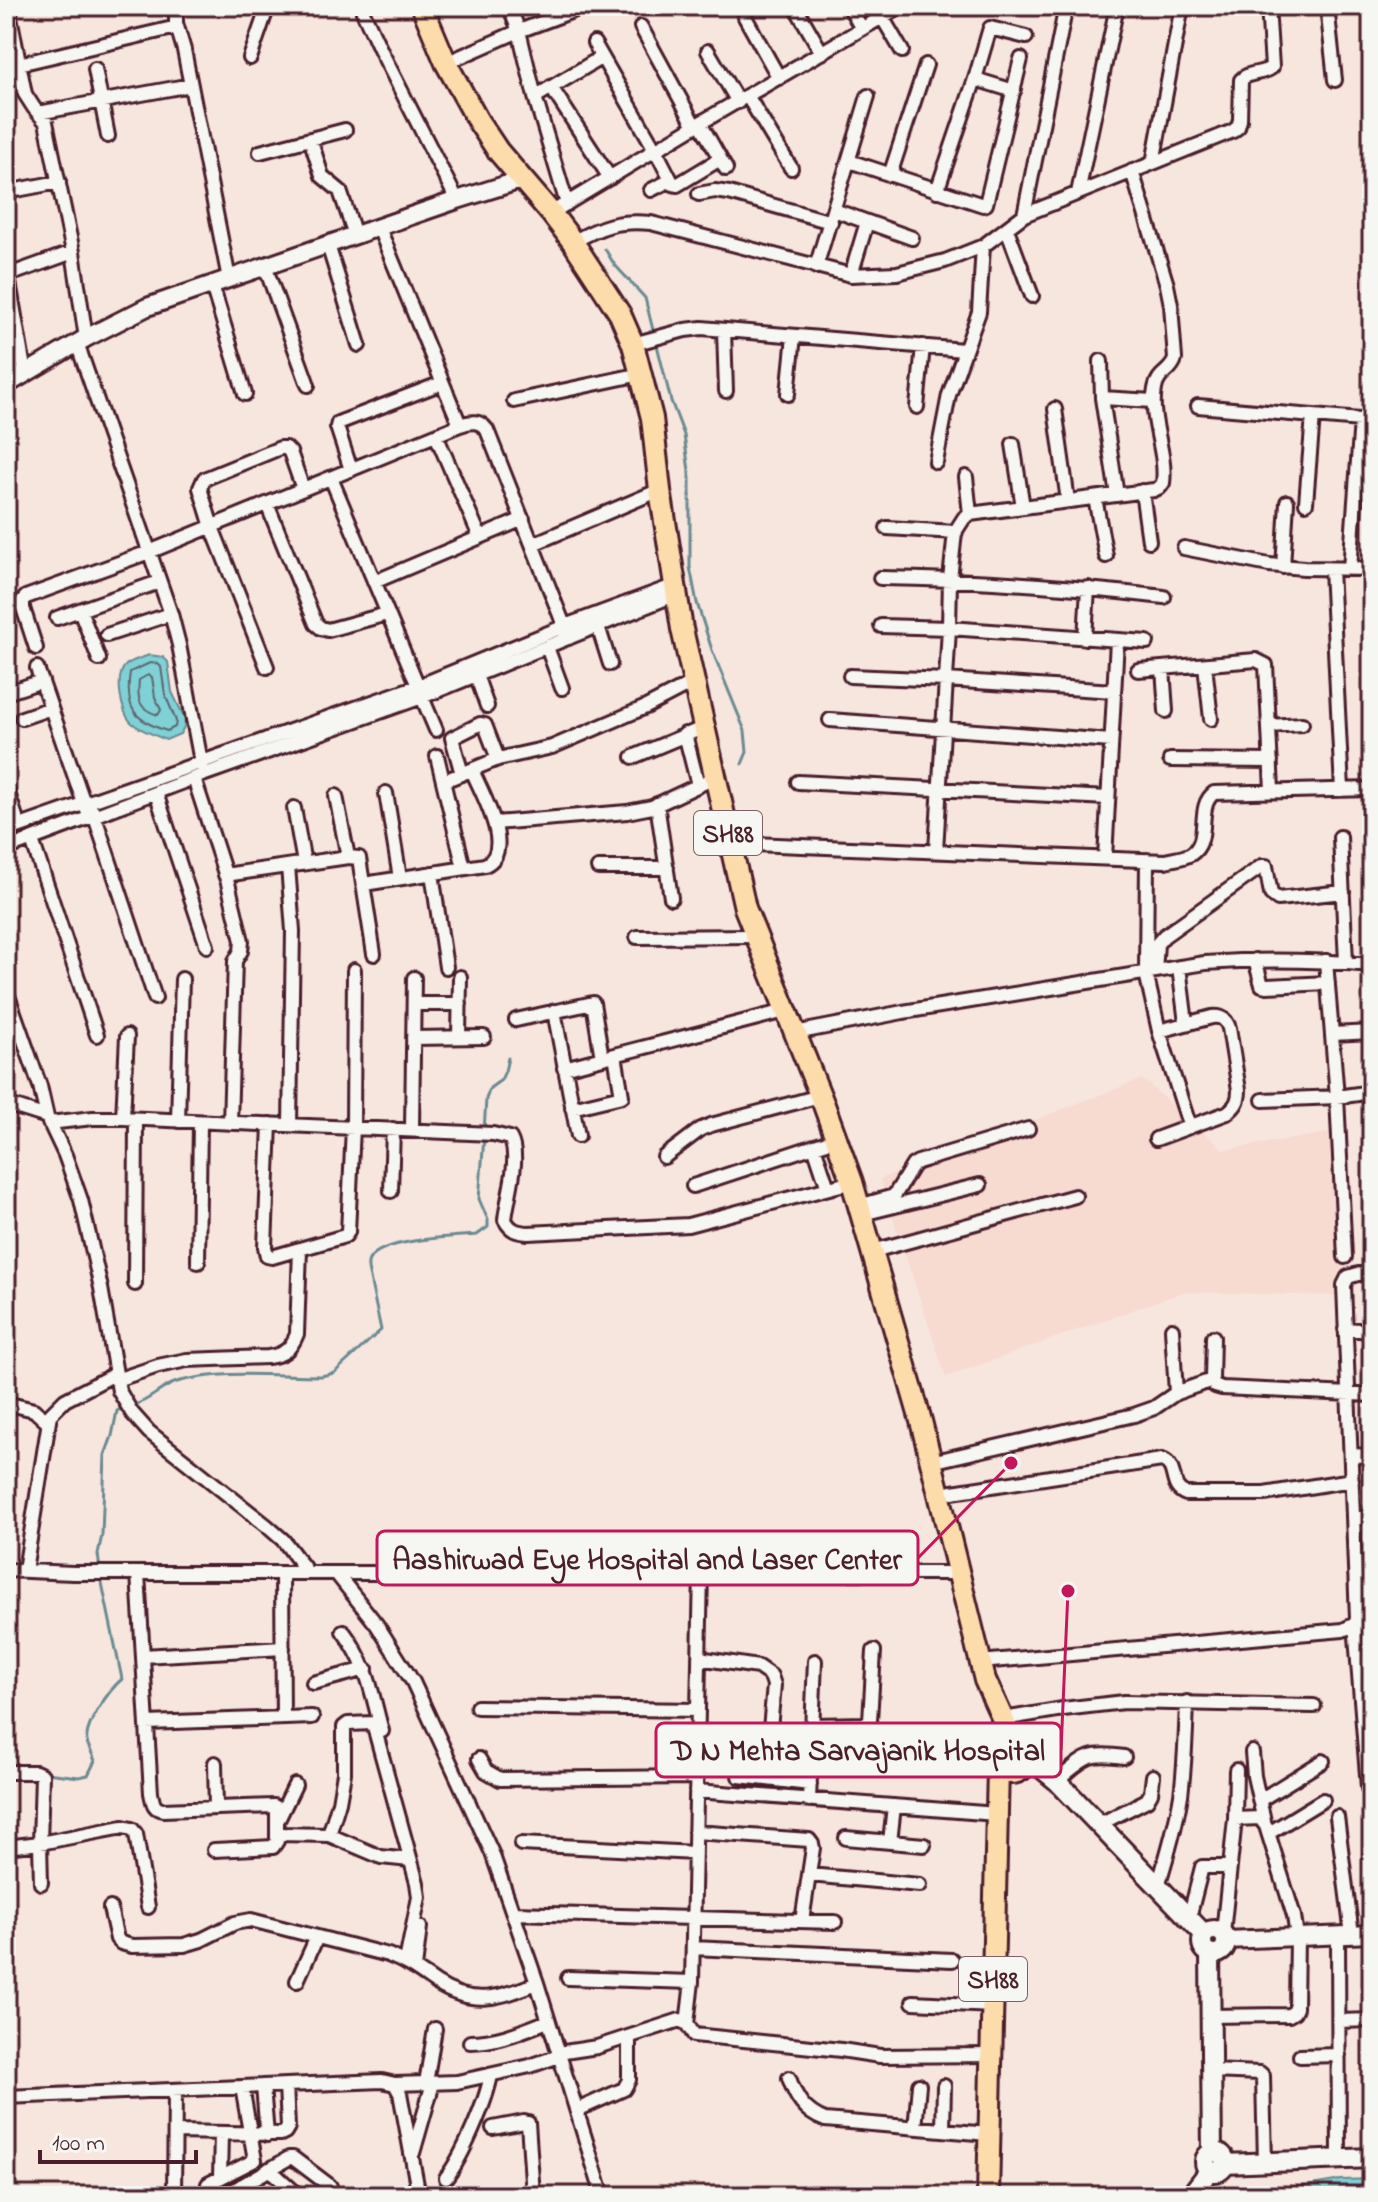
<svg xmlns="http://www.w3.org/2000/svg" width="1378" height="2202" viewBox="0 0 1378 2202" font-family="'Indie Flower',sans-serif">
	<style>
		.built { fill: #f7dad0 }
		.water { fill: #7fd1d5; stroke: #6a8a91; stroke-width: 2 }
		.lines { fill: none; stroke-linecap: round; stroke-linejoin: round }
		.shore { stroke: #5f666f; stroke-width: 2 }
		.stream { stroke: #6a8a91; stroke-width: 3 }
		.minor-casing { stroke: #4a1f2b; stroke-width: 18 }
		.tertiary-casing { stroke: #4a1f2b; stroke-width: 22 }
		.secondary-casing { stroke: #4a1f2b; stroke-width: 24 }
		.primary-casing { stroke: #4a1f2b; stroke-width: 26 }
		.minor { stroke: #f6f6f2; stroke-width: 12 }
		.tertiary { stroke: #f6f6f2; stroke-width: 16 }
		.secondary { stroke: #f6f6f2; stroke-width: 18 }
		.primary { stroke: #fddcac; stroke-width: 20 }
		.labels { text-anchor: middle; stroke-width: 6; stroke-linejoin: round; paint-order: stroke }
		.shield { fill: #f6f6f2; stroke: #7e6067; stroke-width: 2 }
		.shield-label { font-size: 26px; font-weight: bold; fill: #4a1f2b }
		.leader { fill: none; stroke: #c2185b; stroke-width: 3 }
		.callout-dot { fill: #c2185b; stroke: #f6f6f2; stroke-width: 3 }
		.callout { fill: #f6f6f2; stroke: #c2185b; stroke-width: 3 }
		.callout-label { font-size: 30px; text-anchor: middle; font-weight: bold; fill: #4a1f2b }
	</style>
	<rect width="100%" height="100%" fill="#f7e6de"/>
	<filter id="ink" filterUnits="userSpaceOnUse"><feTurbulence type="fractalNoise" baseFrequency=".0125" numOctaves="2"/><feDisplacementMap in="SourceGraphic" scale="16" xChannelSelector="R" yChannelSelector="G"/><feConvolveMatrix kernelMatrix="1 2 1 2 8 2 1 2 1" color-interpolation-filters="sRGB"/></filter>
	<g filter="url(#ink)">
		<path class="built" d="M 1142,1079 L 1224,1150 L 1341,1131 L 1347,1296 L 1183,1292 L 946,1377 L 880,1179 Z"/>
		<path class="water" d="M 149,655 L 163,657 L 168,662 L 172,692 L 185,719 L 184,727 L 180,734 L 166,740 C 156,735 141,731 132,723 C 121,714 114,676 126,665 C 131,660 142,658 149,655 Z
			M 1372,2179 L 1372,2196 L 1247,2196 L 1341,2180 Z"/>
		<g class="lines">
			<path class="shore" d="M 150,663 L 158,664 L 161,667 L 165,694 L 176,721 L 175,727 L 167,731 C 133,720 125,708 130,672 Z
				M 148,675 L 152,677 L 155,697 L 161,710 L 158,715 C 138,709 137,699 139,680 Z"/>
			<path class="stream" d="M 605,249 L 614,264 L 645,298 L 654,334
				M 656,341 L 671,401 L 684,435 L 690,478 L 690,567 L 697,603 L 712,650 L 745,731 L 747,752 L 742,764
				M 484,1131 L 486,1099 L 490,1088 L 501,1080 L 505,1071 L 508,1058
				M 134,1405 C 150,1401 162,1386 177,1382 C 223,1369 274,1376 321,1376 L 334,1373 L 381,1330 L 368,1269 C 368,1264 367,1262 371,1257 C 386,1239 452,1237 477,1235 L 488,1227 L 488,1220 L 479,1199 L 484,1138
				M 100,1570 L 98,1554 L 102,1535 L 105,1455 L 112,1436 L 117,1411 L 122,1408
				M 46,1773 L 79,1777 L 88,1775 L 95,1761 C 93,1754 89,1749 87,1742 C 84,1725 110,1689 122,1679 L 101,1578"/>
			<g class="minor-casing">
				<path id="minor" d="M 8,6 L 25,94 L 34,108 L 46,122 L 73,252 L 86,338
					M 176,6 L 176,23 L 184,50 L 229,279
					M 509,6 L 519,31 L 535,97 L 567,204
					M 795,6 L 822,53
					M 849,6 L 862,29
					M 1327,6 L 1335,80
					M 363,12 L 382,53 L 457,200
					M 745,17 L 779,78
					M 882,17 L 902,51
					M 641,27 L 695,126
					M 594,43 L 656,151 L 673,184 L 677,185 L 720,159
					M 708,51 L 738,102
					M 250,58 L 268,6
					M 446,63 L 519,31 L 586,6
					M 19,64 L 177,27
					M 95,69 L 108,136
					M 975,79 L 990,28 L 1026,37
					M 551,87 L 610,178
					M 535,97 L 602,57
					M 748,97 L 791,168
					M 38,113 L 191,85
					M 700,123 L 726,169
					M 311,141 L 322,176 L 340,191 L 355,235
					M 260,152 L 345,130
					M 849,161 L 983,205 L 986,204 L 1021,59
					M 1153,163 L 1182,6
					M 890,175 L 926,65
					M 651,190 L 671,180
					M 937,191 L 975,79 L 1014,91
					M 6,192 L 59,182
					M 1078,193 L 1117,6
					M 699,194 L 715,191 L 729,193 L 831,222
					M 834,210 L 912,238
					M 551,213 L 695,126 L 901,6
					M 1024,215 L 1066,6
					M 379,228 L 460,425
					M 1007,229 L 1032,296
					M 573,242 C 601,226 618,220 651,223 L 851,275 L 897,273 L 945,261 L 983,246 L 1024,215 L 1233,131 L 1238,127 L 1240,120 L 1241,80 C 1249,71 1263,75 1272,67 L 1268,6
					M 328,245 L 359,345
					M 265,266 L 308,385
					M 816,267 L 868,96
					M 851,275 L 867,222
					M 6,276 L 73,252
					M 8,276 L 25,374
					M 212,285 L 245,394
					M 724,330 L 726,391
					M 77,343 L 171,614 L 179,645 L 202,767
					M 633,344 L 685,330 L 702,328 L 964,350
					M 1101,361 L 1102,398 L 1117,495
					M 788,394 L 794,336
					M 1102,398 L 1153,401
					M 514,401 L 641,374
					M 1198,406 L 1372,421
					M 917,407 L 923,346
					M 1055,409 L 1068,501
					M 436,435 L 480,537
					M 1013,444 L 1023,507
					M 936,462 L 949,395 L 979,312 L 983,246
					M 351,470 L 337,427 L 338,423 L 442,383
					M 966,477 L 970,514
					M 331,478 L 418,686
					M 1142,491 L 1149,541
					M 1095,498 L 1106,556
					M 1306,503 L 1313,416
					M 267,504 L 316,624 L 321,628 L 328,630 L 387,614
					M 887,528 L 956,532
					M 533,544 L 660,490
					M 1184,548 L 1269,565 L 1304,568 L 1372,569
					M 1283,567 L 1287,502
					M 1331,569 L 1342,790
					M 1350,569 L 1361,420
					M 880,578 C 975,579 1069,586 1164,597
					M 374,582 L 523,519
					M 80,610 L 99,659
					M 57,618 L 159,582
					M 598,626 L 610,664
					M 881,626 L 949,628 L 1147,642
					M 107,635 L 171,614
					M 1085,638 L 1088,588
					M 547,647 L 562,688
					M 36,648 L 23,608 L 23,600 L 26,597 L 149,552 L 460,425 C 471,421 480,420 487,430 L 569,638
					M 1205,665 L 1211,719
					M 267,667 L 212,527 L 200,488 L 204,479 L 280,448 L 286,448 L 290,452 L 303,489
					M 37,668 L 86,809
					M 1163,668 L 1166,711
					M 1138,670 L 1256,660 L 1266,665 L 1272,791
					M 476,675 L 487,706
					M 850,676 L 946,680 L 1114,691
					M 6,693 L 42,681
					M 422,697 L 436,730
					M 22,718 L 51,708
					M 830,720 L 1111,741
					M 1269,726 L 1302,724
					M 685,734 L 698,785
					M 437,756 L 464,868
					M 633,757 L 705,727
					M 1170,760 L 1271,761
					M 462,774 L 452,738 L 480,724 L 485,725 L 498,759
					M 194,778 L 228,883 L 242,941 L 241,951 L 235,961 L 230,1123
					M 444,781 L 498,759 L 552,747 L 646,707 L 694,682
					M 798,782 L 1108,798
					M 6,787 L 19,826
					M 156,793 L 207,946
					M 386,793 L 400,878
					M 336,796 L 348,857
					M 657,804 L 671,898
					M 294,808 L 304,863
					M 93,811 L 155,998
					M 495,823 L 627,812 L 652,807 L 716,777
					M 6,831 L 418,686 L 565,626 L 676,585
					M 1340,837 L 1346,962
					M 32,840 L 97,1035
					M 730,843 L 1165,861 C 1173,859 1184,858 1191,854 C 1212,840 1195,807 1214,793 L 1372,789
					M 6,849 L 194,778 L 422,697 L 677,594
					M 936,851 L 949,628 L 950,579 L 955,532 L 964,518 L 970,514 L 1154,490 L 1160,487 L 1163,483 C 1167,452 1149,420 1155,389 C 1158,372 1171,373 1175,359 L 1171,305 L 1167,285 L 1132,171
					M 1105,858 L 1117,640
					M 1147,860 L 1146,973 L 1159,1031 L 1190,1127
					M 288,866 L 293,931 L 290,1125
					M 598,868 L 667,868
					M 432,873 L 446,967
					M 225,875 L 348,857 L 359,858 L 374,954
					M 364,884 L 485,865 C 516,851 481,792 472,770
					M 637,937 L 756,936
					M 1255,960 L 1262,985 L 1267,986 L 1328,983
					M 1326,961 L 1337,1097 L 1345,1257
					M 1179,967 L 1186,1023
					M 1155,971 L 1157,944 L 1164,936 L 1262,866 L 1266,866 L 1271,894 L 1278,899 L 1343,892
					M 6,990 L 40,1086 L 47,1117 L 65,1155 L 81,1200 L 101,1288 L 119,1391 L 132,1413 L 149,1432 L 267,1526 L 283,1540 L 308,1573
					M 414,1004 L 460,1004
					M 554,1011 L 578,1136
					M 516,1020 L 593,1003 L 602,1058
					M 795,1033 L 903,1012 L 1205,963 C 1261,959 1316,960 1372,965
					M 1332,1034 L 1372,1032
					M 459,1037 L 460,977
					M 413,1038 L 484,1037
					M 564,1068 L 785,1011
					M 1263,1100 L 1337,1097 L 1372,1092
					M 6,1104 L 47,1117
					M 572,1108 L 622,1096 L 615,1055
					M 123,1118 L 127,1036
					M 178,1121 L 182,979
					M 49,1123 L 93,1118 L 123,1118 L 493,1134 L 510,1138 C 521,1158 507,1197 505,1220 C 511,1231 517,1232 528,1233 L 688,1225 L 852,1182
					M 270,1124 L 265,1247 L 267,1256 L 272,1257 L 345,1236 L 348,1232 L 353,1127 L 354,970
					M 412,1129 L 414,978
					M 1156,1139 L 1227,1113 C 1236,1106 1239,1101 1239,1090 L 1229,1028 C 1226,1019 1221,1016 1212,1017 L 1159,1031
					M 814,1146 L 828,1188
					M 664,1157 L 701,1129 L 711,1125 L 820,1096
					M 693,1186 L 836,1139
					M 391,1191 L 393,1129
					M 859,1206 L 894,1196 L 913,1165 L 918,1162 L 1028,1129
					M 862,1214 L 980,1185
					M 873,1251 L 1075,1196
					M 198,1262 L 200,1122
					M 135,1284 L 136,1119
					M 1172,1329 L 1176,1393
					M 1345,1329 L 1372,1331
					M 1213,1337 L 1212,1380 L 1215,1386 L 1222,1388 L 1372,1395
					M 116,1380 L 158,1366 L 187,1360 L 268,1357 C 284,1355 291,1349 297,1334 L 300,1249
					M 6,1403 L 34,1410 L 47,1422
					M 1351,1455 L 1372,1456
					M 931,1462 L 1134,1415 L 1154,1408 L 1176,1393 L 1212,1380
					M 939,1494 L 1162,1460 C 1179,1466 1168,1488 1186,1494 L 1264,1494 L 1352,1480
					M 1353,1518 L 1372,1518
					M 6,1570 L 73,1573 L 959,1573
					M 25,1570 L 50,1415 L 65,1400 L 115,1374
					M 138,1573 L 151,1793 C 153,1802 153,1809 163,1810 L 274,1806 L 277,1808 L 277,1841 L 273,1847 L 214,1850
					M 282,1573 L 283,1718
					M 336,1573 L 377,1625 L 413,1682 L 492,1853 L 537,1983 L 603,2196
					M 1356,1580 L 1372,1581
					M 343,1631 C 369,1666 371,1691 382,1731
					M 143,1656 L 283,1648
					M 699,1658 L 758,1667 L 771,1676 L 774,1685 L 769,1740
					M 980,1662 L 1343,1630 L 1355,1624 L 1357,1619 L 1344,1285 L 1348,1277 L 1358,1274 L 1372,1274
					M 313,1683 L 366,1669
					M 477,1707 L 698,1710
					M 1003,1719 L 1063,1709 L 1124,1702 L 1314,1706
					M 147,1723 L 312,1717
					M 813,1725 L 868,1724 L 870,1721 L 874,1651
					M 735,1738 L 812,1744
					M 1252,1752 L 1254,1776 L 1264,1821
					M 479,1759 L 486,1771 L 500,1779 L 697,1777
					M 215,1763 L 216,1808
					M 6,1772 L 36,1772 L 42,1775 L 40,1843 L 41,1883
					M 739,1776 L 810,1784
					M 1057,1781 C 1084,1759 1086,1751 1124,1757
					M 1368,1788 L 1355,1624 L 1372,1626
					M 696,1791 L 997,1814
					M 809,1800 L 815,1661
					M 1260,1800 L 1323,1761
					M 1337,1817 L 1352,1935
					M 279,1818 L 295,1785
					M 1098,1825 L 1147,1800 L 1151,1793 L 1153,1776
					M 695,1832 L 809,1840 L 812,1844 L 813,1848 L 802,1921
					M 1269,1833 L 1323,1800
					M 278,1834 L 329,1835 L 381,1857 L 410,1860
					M 329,1835 L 339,1802 L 344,1773 L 344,1727 L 348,1724 L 373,1723 L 417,1883 L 419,1897 L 406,1961
					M 846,1838 L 924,1845
					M 890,1842 L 894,1806
					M 521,1844 L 695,1853
					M 6,1847 L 40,1843 L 123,1827 L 132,1829 L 136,1834 L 148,1907
					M 809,1875 L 920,1885
					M 1158,1886 C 1167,1856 1176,1826 1181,1795 C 1185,1764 1186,1733 1187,1702
					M 110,1908 L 117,1939 L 121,1943 L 132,1946 L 184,1945 L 201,1940 L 235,1923 L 251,1920 L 388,1955 C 407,1962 420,1972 436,1983 C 473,2007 499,1998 537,1983
					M 513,1913 L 835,1922
					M 1189,1918 L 1202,1867 L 1230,1867
					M 1223,1933 L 1235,1819 L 1236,1770
					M 1338,1936 L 1339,2159
					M 693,1948 L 952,1960
					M 415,1968 L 420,1927
					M 568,1978 L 692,1982
					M 297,1981 L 317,1937
					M 913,2002 L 993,2006
					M 1210,2016 L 1289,2015 L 1294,2012 L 1296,2008 L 1297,1937 L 1294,1916 L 1266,1826 L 1260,1818 L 1235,1819
					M 1339,2021 L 1372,2020
					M 687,2024 L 692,1982 L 701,1573
					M 470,2042 C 498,2042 522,2031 548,2021
					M 558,2053 L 597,2047 L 680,2020 L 687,2024 L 694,2035 L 841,2050 L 880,2056 L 991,2055
					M 1300,2056 L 1339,2055
					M 1211,2071 L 1260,2073 L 1263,2076 L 1265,2163
					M 789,2078 C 796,2098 804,2112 825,2120 L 989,2134
					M 426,2083 L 435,2029
					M 395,2084 L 457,2082 L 530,2066 L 559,2056
					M 263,2086 L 267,2135
					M 6,2097 L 382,2081 L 395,2084 L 400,2093 L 419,2196
					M 577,2110 L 624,2089 L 629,2080 L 629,2037
					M 493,2128 L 524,2122 L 528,2123 L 533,2195
					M 915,2128 L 919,2085
					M 943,2130 L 944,2086
					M 175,2132 L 281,2134 L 285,2132 L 288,2127 L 286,2085
					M 413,2153 L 433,2083
					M 269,2169 L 299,2196
					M 220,2178 L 221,2134
					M 446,2178 C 463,2156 486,2102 491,2075
					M 208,2184 L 255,2160 L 242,2087
					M 242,2185 L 255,2196
					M 174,2196 L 175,2090
					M 224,2196 L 289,2158 L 293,2158 L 330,2186"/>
			</g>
			<g class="tertiary-casing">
				<path id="tertiary" d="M 6,385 L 86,338 L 147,307 L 457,200 L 521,180
					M 1226,1940 L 1372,1934"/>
			</g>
			<g class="secondary-casing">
				<path id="secondary" d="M 1029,1758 L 1057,1781 L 1204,1934
					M1202 1942a12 12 0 1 1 24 0a12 12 0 1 1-24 0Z
					M 1210,1953 L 1212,2153
					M1205 2162a10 10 0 1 1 20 0a10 10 0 1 1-20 0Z
					M 1224,2164 L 1372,2158
					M 1190,2196 L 1210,2170"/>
			</g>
			<g class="primary-casing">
				<path id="primary" d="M 422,6 L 446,63 L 478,121 L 498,151 L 551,213 L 573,242 L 620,314 L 633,344 L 652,418 L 660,490 L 682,629 L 745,908 L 824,1105 L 852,1182 L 921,1421 L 985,1680 L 1011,1737
					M993 1755a18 18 0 1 1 36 0a18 18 0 1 1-36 0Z
					M 988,2196 L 998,1768"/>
			</g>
			<use href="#minor" class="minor"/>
			<use href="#tertiary" class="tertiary"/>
			<use href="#secondary" class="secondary"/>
			<use href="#primary" class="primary"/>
		</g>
	</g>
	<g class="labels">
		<g class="shield">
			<rect x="694" y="811" width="68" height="44" rx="6"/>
			<rect x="959" y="1957" width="68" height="44" rx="6"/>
		</g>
		<g class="shield-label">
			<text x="728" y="842">SH88</text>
			<text x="993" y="1988">SH88</text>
		</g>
	</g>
	<path class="leader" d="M1011 1463L918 1558M1068 1591L1061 1750"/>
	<g class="callout-dot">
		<circle cx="1011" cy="1463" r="8"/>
		<circle cx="1068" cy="1591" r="8"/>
	</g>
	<g class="callout">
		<rect x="377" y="1531" width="541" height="54" rx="8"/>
		<rect x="656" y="1723" width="405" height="54" rx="8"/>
	</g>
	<g class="callout-label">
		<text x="647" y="1569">Aashirwad Eye Hospital and Laser Center</text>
		<text x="858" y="1760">D N Mehta Sarvajanik Hospital</text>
	</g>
	<rect width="1378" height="2202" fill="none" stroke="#f6f6f2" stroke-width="32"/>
	<rect x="16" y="16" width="1346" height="2170" fill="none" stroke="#4a1f2b" stroke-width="3" filter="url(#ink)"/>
	<path d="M40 2150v12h156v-12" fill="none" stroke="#4a1f2b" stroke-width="4"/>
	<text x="52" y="2150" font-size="24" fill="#4a1f2b" stroke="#f6f6f2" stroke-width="6" paint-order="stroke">100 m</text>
</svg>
